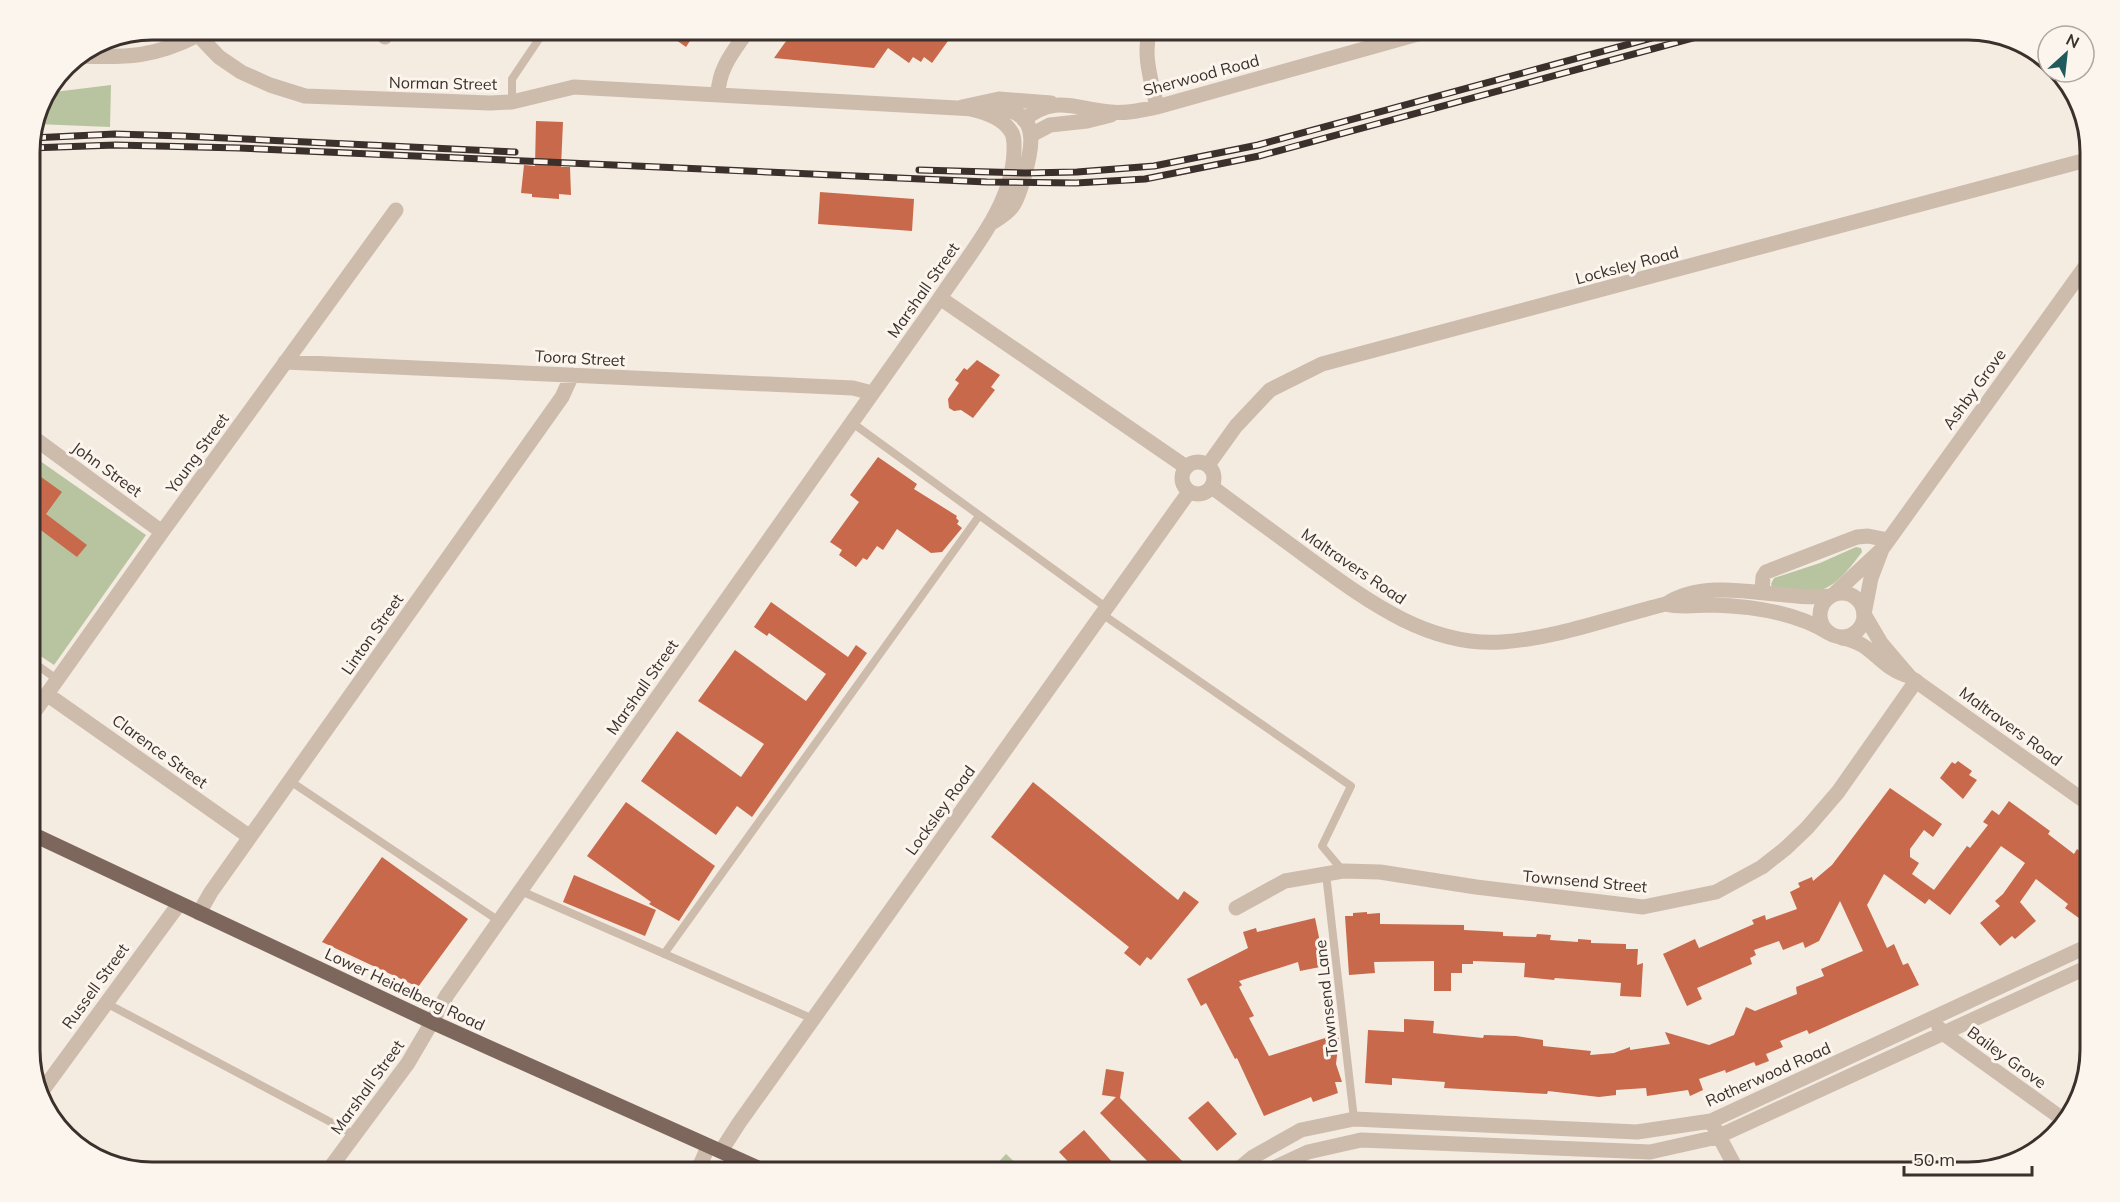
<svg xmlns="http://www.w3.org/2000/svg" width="2120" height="1202" viewBox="0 0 2120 1202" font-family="Mulish,sans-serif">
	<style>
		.green { fill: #b8c4a0 }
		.building { fill: #c8694b }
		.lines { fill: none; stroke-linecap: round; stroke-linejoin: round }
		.service { stroke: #cdbbac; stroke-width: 8 }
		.minor { stroke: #cdbbac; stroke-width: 15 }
		.tertiary { stroke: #cdbbac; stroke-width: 15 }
		.primary { stroke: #7d675c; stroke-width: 15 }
		.rail-casing { stroke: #3b302b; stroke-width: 7 }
		.rail { stroke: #fbf5ee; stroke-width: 4.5; stroke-dasharray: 14; stroke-linecap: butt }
		.labels { text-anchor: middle; stroke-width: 6; stroke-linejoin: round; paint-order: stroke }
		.street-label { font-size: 16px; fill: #3b302b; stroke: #fbf5ee }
		.rim { fill: none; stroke: #3b302b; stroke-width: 3 }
	</style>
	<rect width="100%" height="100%" fill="#f4ebe1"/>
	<path class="green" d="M 111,85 L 110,127 L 36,124 L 42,99 L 46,93 Z
		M 30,454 L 146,535 L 54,665 L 30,649 Z
		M 1856,547 L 1861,548 L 1862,552 C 1849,569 1834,591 1810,592 C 1798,592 1784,589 1772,587 L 1771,584 L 1774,578 L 1820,563 Z
		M 1006,1154 L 1025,1172 L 989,1172 Z"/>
	<path class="building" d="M 662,30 L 697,30 L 686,47 Z
		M 794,30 L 956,30 L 932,63 L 924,57 L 921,62 L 913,57 L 909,63 L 888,48 L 874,68 L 774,58 Z
		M 536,121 L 563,122 L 561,167 L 570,167 L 571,195 L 559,194 L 559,199 L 532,197 L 532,194 L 521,193 L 524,165 L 535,166 Z
		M 820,192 L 914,199 L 912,231 L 818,224 Z
		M 977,360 L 1000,375 L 991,387 L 995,390 L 973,418 L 961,410 L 954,411 L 949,408 L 948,399 L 959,383 L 955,380 L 964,368 L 967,370 Z
		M 878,457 L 917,484 L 914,489 L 957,516 L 956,518 L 959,521 L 957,524 L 962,528 L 942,552 L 931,553 L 897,529 L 883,550 L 877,546 L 867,560 L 863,558 L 856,567 L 839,555 L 842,550 L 830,542 L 859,502 L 850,495 Z
		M 30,469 L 62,492 L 46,514 L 87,545 L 77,557 L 30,522 Z
		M 771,602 L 848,657 L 856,645 L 867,653 L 752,817 L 737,806 L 716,835 L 641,781 L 677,731 L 741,777 L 764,744 L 698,701 L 735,650 L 806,701 L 826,674 L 769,633 L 767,636 L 754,627 Z
		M 1958,761 L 1972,771 L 1969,775 L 1977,780 L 1963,799 L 1940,778 L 1952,762 L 1955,764 Z
		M 1033,782 L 1178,900 L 1184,891 L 1199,902 L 1151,960 L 1147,957 L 1140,966 L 1124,953 L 1129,947 L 991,837 Z
		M 1890,788 L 1942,824 L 1933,837 L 1924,830 L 1910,849 L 1910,857 L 1919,863 L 1912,874 L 1934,890 L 1967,846 L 1970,848 L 1988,825 L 1983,822 L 1992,810 L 1999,815 L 2009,801 L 2050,831 L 2048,834 L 2074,854 L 2077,849 L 2090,859 L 2090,926 L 2065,908 L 2068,904 L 2036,879 L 2020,902 L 2036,921 L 2015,939 L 2012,936 L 2000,946 L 1980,923 L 2000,906 L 1995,901 L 2003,894 L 2025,863 L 2001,846 L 1950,915 L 1929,899 L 1925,904 L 1884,874 L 1867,905 L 1887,948 L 1894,944 L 1903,965 L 1908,963 L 1919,985 L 1809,1034 L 1807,1030 L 1780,1041 L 1783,1047 L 1766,1054 L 1769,1061 L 1756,1066 L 1754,1062 L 1726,1073 L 1725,1070 L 1699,1079 L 1703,1090 L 1690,1096 L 1688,1090 L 1647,1096 L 1646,1088 L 1616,1090 L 1616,1095 L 1599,1097 L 1548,1091 L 1547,1094 L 1444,1088 L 1445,1082 L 1392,1078 L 1392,1085 L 1365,1083 L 1368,1030 L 1404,1032 L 1404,1019 L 1434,1021 L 1433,1033 L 1483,1038 L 1484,1035 L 1516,1036 L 1543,1040 L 1543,1046 L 1591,1051 L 1590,1055 L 1614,1053 L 1630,1047 L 1630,1050 L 1670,1044 L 1665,1032 L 1709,1045 L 1734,1035 L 1746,1007 L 1755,1011 L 1797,994 L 1796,987 L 1824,976 L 1821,969 L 1863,951 L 1840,901 L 1819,941 L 1805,948 L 1803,942 L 1783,950 L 1779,941 L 1754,950 L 1756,955 L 1750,958 L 1752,964 L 1697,988 L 1702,999 L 1687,1006 L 1663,954 L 1695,939 L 1699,948 L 1754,924 L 1752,920 L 1765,915 L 1766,920 L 1797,909 L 1790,892 L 1800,887 L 1798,883 L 1812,877 L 1813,881 L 1832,865 Z
		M 626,802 L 715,866 L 679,921 L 649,904 L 651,902 L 587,856 Z
		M 382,857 L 468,919 L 418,987 L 322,942 Z
		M 574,875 L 656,910 L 645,936 L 563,902 Z
		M 1367,912 L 1367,914 L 1380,913 L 1380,924 L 1464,925 L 1464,930 L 1503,932 L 1503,936 L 1536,937 L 1537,934 L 1551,935 L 1550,940 L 1578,942 L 1578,939 L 1591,940 L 1591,943 L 1626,944 L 1626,949 L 1638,949 L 1637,965 L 1643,963 L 1641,997 L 1620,996 L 1621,983 L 1555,978 L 1554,980 L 1524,977 L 1525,963 L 1473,961 L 1473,964 L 1462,964 L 1462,973 L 1451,973 L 1451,991 L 1434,991 L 1434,961 L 1374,962 L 1375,973 L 1349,975 L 1345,916 L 1353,916 L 1353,913 Z
		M 1315,918 L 1325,966 L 1300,971 L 1298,962 L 1239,981 L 1242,985 L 1239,987 L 1254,1016 L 1249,1018 L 1269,1056 L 1325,1038 L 1325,1036 L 1339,1038 L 1336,1064 L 1342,1082 L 1335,1082 L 1338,1093 L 1313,1102 L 1311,1097 L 1264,1116 L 1237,1058 L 1235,1059 L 1206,1003 L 1201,1006 L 1187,979 L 1248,948 L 1243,932 L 1256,928 L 1257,932 Z
		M 1106,1069 L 1124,1072 L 1120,1098 L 1193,1172 L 1158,1172 L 1100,1113 L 1116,1097 L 1102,1095 Z
		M 1208,1101 L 1237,1134 L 1217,1151 L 1188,1118 Z
		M 1084,1130 L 1121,1172 L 1078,1172 L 1059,1152 Z"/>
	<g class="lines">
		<path class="service" d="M 512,102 L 512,79 L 545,30
			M 851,422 L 1107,608
			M 1102,614 L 1351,786 L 1322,846 L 1343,871
			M 30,660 L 58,680
			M 290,781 L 499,921
			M 1326,874 L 1354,1119
			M 521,891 L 813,1019
			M 664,954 L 979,516
			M 106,1003 L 355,1135"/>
		<path class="minor" d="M 1150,30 C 1142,55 1152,83 1157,107
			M 385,37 L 389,30
			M 962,107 L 999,99 L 1051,103
			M 1024,120 C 1054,94 1076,109 1110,112 C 1126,114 1142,110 1157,107 L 1432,30
			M 1031,135 L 1050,125 L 1087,121 L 1111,115
			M 285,362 L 853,388 L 872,393
			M 30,435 L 162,532
			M 1208,465 L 1236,426 L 1270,390 L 1322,364 L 2090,159
			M 1762,591 L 1763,577 L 1766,572 L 1857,537 L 1868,536 L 1888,540
			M 1834,594 L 1880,551
			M 1864,614 L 1871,578 L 1882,549 L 2090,260
			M 48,695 L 250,837
			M 30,718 L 162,532 L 396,210
			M 1236,908 L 1285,881 L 1343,871 L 1380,872 L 1476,887 L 1643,907 L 1716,892 L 1762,867 L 1786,848 L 1807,828 L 1838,792 L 1916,681
			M 199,913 L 211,892 L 562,397 L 572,375
			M 1939,1028 L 1944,1034 L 2064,1120
			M 42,1091 L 179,904
			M 1714,1127 L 1738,1172
			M 721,1151 L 739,1123 L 1189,492
			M 327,1172 L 408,1063 L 432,1022
			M 697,1172 L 708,1147
			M 1235,1172 L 1253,1157 L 1301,1130 L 1354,1119 L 1637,1132 L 1711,1121 L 2090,945
			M 1265,1172 L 1308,1152 L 1361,1140 L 1650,1152 L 1717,1137 L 2090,966"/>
		<path class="tertiary" d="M 196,30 L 198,35 L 219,57 L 241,72 L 270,85 L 305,96 L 490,103 L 512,102 L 574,87 L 1011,111 C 1042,120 1029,159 1023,181 C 1020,189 1018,199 1012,207 C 1007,214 998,219 990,224
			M 80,56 C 127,58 155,57 198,35
			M 718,94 C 719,67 734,51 748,30
			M 940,298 L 1186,467
			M1182 478a16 16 0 1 1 32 0a16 16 0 1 1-32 0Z
			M 1212,487 C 1244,511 1276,534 1307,557 C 1365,599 1427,647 1502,642 C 1558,638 1612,617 1666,604 C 1712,574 1780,602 1831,596
			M1820 615a22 22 0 1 1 44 0a22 22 0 1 1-44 0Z
			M 1666,604 C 1681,608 1696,605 1712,605 C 1752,606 1795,612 1829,633
			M 1864,614 L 1881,643 L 1910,677 L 2090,805
			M 1842,638 C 1871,642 1879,666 1905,675
			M 432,1022 L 447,995 L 499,921 L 940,298 C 969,254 1012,207 1014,152 C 1014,144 1015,136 1010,130 C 1001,117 984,112 970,109"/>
		<path class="primary" d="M 30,833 L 432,1022 L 767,1172"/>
		<g class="rail-casing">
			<path id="rail" d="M 32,138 L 115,134 L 182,136 L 515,152
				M 30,148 L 116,145 L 239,148 L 987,182 L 1076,183 L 1145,179 L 1259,156 L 1722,30
				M 919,170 L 1025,173 L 1077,172 L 1154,166 L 1258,145 L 1681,30"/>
		</g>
		<use href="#rail" class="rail"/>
	</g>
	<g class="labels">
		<g class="street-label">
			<text transform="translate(1201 75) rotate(-15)" y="6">Sherwood Road</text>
			<text transform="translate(443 83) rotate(1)" y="6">Norman Street</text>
			<text transform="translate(1627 265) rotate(-15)" y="6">Locksley Road</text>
			<text transform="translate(923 290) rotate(-55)" y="6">Marshall Street</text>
			<text transform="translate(580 358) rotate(3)" y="6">Toora Street</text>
			<text transform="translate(1974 389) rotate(-54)" y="6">Ashby Grove</text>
			<text transform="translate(197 453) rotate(-54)" y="6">Young Street</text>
			<text transform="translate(107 469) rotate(36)" y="6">John Street</text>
			<text transform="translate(1354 566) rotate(34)" y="6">Maltravers Road</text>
			<text transform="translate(372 634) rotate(-55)" y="6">Linton Street</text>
			<text transform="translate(642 687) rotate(-55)" y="6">Marshall Street</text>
			<text transform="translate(2011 726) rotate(36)" y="6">Maltravers Road</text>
			<text transform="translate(160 751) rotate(36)" y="6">Clarence Street</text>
			<text transform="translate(940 810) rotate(-54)" y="6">Locksley Road</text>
			<text transform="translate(1585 881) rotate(5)" y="6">Townsend Street</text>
			<text transform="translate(95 986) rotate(-54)" y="6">Russell Street</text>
			<text transform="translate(405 989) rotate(25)" y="6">Lower Heidelberg Road</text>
			<text transform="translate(1326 998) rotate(-96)" y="6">Townsend Lane</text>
			<text transform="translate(2007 1057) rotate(36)" y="6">Bailey Grove</text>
			<text transform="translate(1768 1074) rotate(-24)" y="6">Rotherwood Road</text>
			<text transform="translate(367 1087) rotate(-54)" y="6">Marshall Street</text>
		</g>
	</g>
	<path d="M0 0H2120V1202H0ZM152 40H1968A112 112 0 0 1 2080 152V1050A112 112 0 0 1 1968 1162H152A112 112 0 0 1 40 1050V152A112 112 0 0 1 152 40Z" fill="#fbf5ee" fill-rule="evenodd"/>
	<path class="rim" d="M152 40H1968A112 112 0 0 1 2080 152V1050A112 112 0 0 1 1968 1162H152A112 112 0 0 1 40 1050V152A112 112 0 0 1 152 40Z"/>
	<g transform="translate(2066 54) rotate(27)"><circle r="28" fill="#fbf5ee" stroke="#aea6a0" stroke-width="1.5"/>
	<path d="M0-4.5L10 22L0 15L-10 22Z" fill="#1f5a5e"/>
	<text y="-9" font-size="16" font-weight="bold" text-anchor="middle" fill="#3b302b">N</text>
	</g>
	<path d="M1904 1166v9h128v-9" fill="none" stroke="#3b302b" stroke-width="3"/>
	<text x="1913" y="1166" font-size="18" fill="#3b302b" stroke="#fbf5ee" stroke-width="4.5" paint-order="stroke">50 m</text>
</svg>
